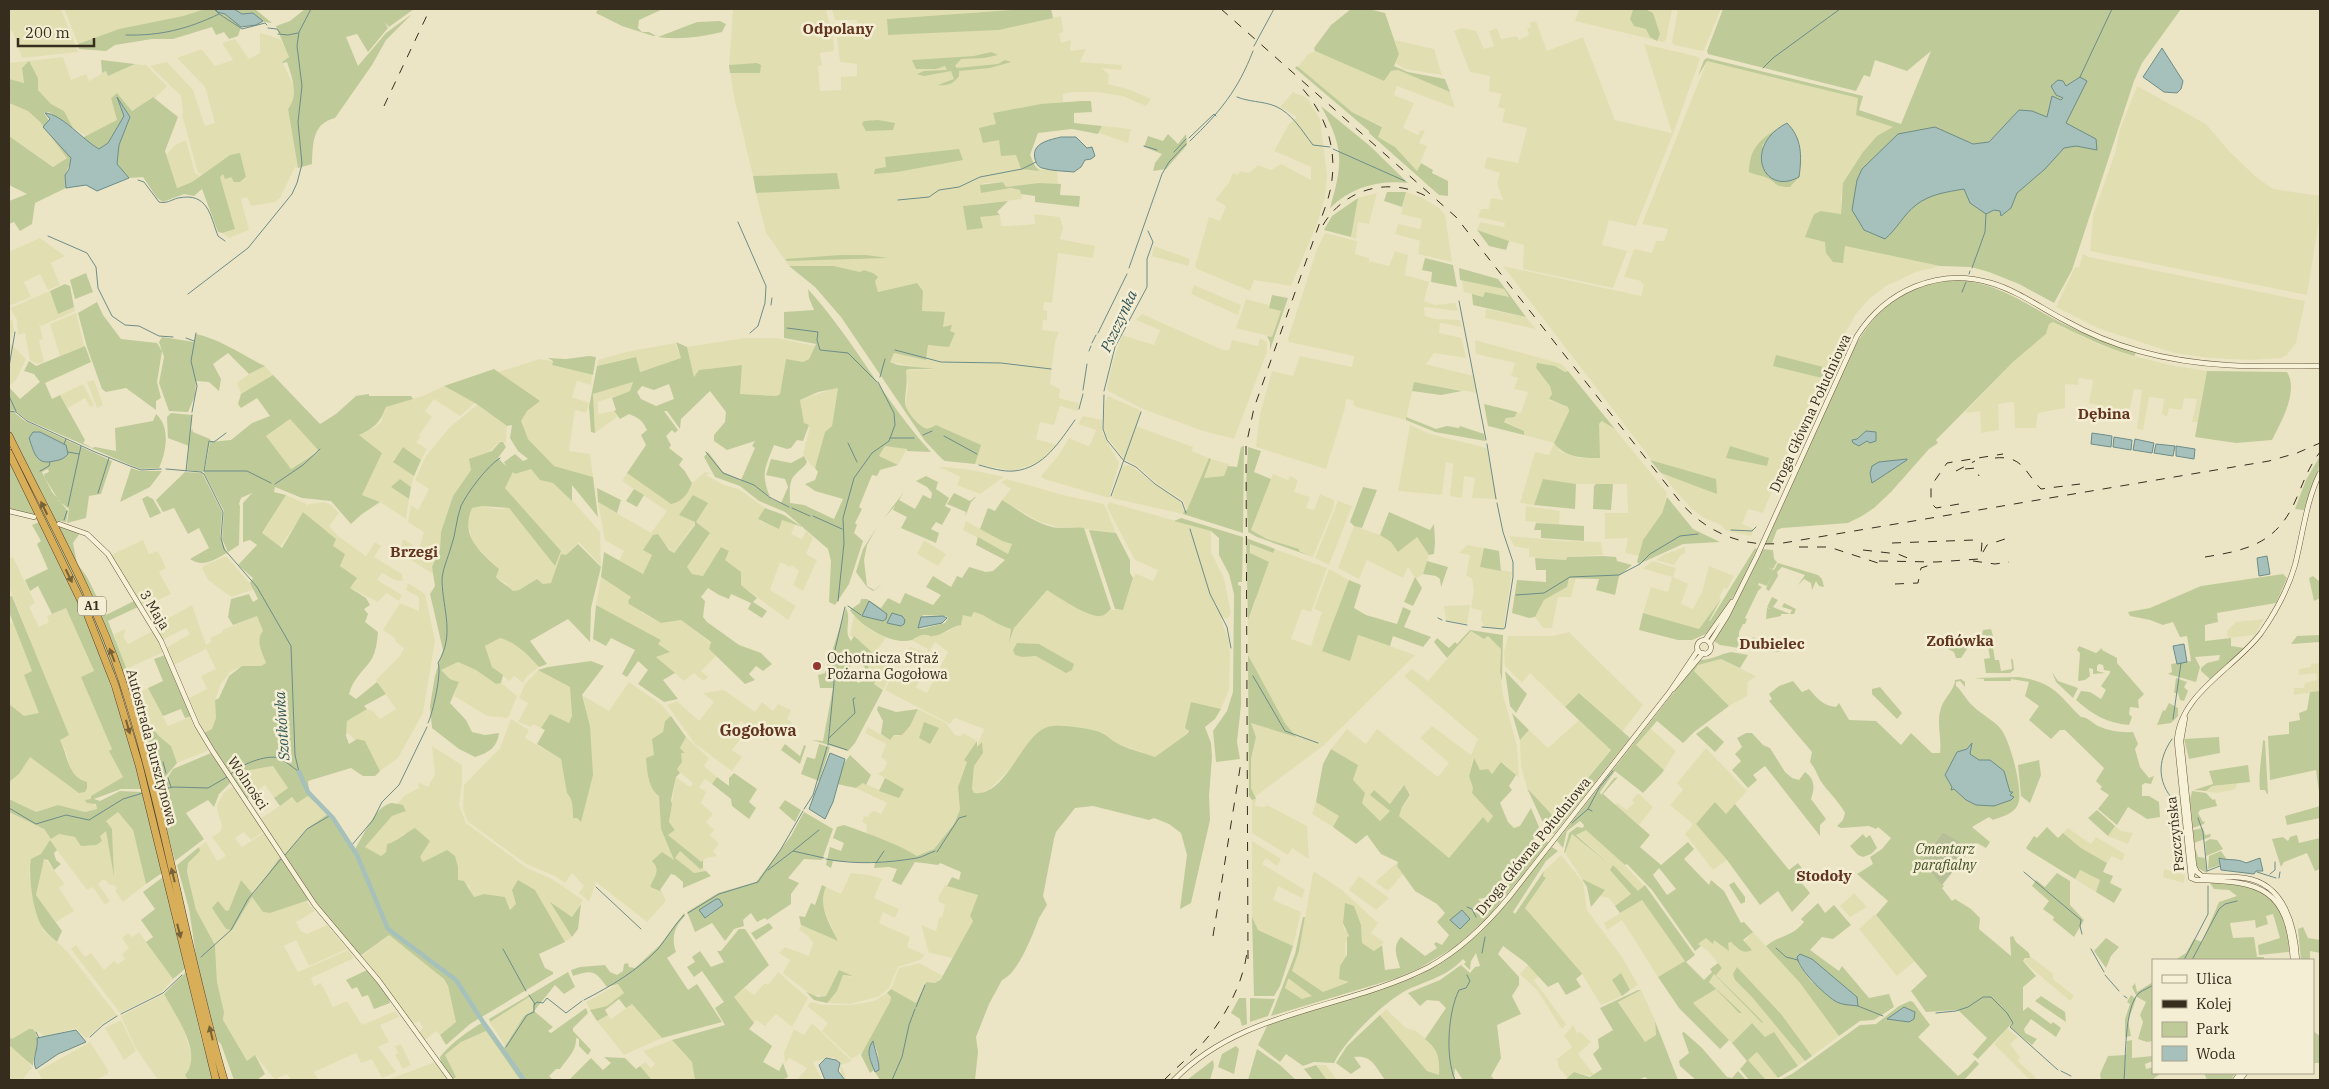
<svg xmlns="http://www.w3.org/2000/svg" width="2329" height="1089" viewBox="0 0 2329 1089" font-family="'IBM Plex Serif',serif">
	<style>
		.farmland { fill: #e1dfb2 }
		.green { fill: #bfca99; fill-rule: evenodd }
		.cemetery { fill: #b6bf98 }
		.water { fill: #a6c0bb; stroke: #6d8d89 }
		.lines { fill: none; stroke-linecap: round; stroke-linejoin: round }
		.stream { stroke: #6d8d89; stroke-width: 1 }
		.river { stroke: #a6c0bb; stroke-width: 4.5 }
		.secondary-casing { stroke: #68583f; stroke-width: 5.5 }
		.motorway-casing { stroke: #544530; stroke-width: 8 }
		.secondary { stroke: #f7f1d7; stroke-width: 4.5 }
		.motorway { stroke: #d8ae59; stroke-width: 7 }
		.rail { stroke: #372d1f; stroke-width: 1; stroke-dasharray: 9 9; stroke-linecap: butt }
		.oneway { fill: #776136 }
		.poi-dot { fill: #92392e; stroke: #f4eed4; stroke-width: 2 }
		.labels { text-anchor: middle; stroke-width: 5; stroke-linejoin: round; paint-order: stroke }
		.shield { fill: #f4eed4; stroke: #706755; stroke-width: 1 }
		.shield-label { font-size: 12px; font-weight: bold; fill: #372d1f }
		.street-label { font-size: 14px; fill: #372d1f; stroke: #f4eed4 }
		.poi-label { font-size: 14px; fill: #372d1f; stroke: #f4eed4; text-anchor: start }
		.park-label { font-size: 14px; font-style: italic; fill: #425226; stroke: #f4eed4 }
		.neighbourhood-label { font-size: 15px; font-weight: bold; fill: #623520; stroke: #f4eed4 }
		.water-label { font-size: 15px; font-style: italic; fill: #2f5456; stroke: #f4eed4 }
		.quarter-label { font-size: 16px; font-weight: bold; fill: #623520; stroke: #f4eed4 }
	</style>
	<rect width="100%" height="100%" fill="#ece5c5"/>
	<path class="farmland" d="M 9,9 L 61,9 L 78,52 L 22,58 L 13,32 L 9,30 Z
		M 64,9 L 205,9 L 183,16 L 119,29 L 78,44 Z
		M 733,9 L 826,9 L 829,22 L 832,24 L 834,51 L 820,53 L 822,65 L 818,66 L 820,91 L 841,90 L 841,77 L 857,76 L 857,64 L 840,62 L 837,37 L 857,35 L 857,20 L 835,20 L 832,9 L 1025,9 L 887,19 L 888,35 L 999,30 L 1061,16 L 1063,29 L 1063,32 L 1059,34 L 1061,43 L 1071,40 L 1070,51 L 1086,49 L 1080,62 L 1122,65 L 1121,70 L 1102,68 L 1109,75 L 1108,84 L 1128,89 L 1151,99 L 1146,106 L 1123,96 L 1097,92 L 1072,92 L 1063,94 L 1063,102 L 994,113 L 999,140 L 1016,154 L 1022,169 L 1057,170 L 1058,184 L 1039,183 L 1006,187 L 1003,182 L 984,183 L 981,185 L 981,193 L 1011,188 L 1021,190 L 1022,199 L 963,206 L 982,228 L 980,217 L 1000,215 L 1001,226 L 1010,226 L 1035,224 L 1034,214 L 1060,217 L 1063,228 L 1060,239 L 1095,246 L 1093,258 L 1058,253 L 1052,303 L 1044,302 L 1043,310 L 1047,311 L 1047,320 L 1043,320 L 1042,330 L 1059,332 L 1055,342 L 1050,384 L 1060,389 L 1059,398 L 1079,403 L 1079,406 L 1078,411 L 1060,406 L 1054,425 L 1040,422 L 1036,439 L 1057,445 L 1042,459 L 1034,464 L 1013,471 L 975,464 L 947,431 L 942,427 L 923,428 L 907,411 L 905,404 L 908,385 L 906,371 L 908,369 L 935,370 L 890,362 L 894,353 L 926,360 L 928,345 L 949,331 L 950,329 L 943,328 L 922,311 L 923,291 L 917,283 L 878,292 L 873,273 L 864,270 L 860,272 L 834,266 L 789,266 L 774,244 L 766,233 L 756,193 L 840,189 L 837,173 L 753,176 L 734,97 L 729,65 Z
		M 1579,9 L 1672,9 L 1666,40 L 1663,42 L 1575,21 Z
		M 1678,9 L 1721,9 L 1704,50 L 1702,51 L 1674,45 L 1672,42 Z
		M 1536,21 L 1547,51 L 1583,37 L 1615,120 L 1672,133 L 1644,44 L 1699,57 L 1700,59 L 1673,134 L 1636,226 L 1609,220 L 1602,245 L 1627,251 L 1613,288 L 1523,269 L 1524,245 L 1501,239 L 1477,230 L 1480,222 L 1504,227 L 1505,223 L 1478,217 L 1481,209 L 1489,209 L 1491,198 L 1503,200 L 1497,184 L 1500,173 L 1484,168 L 1487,157 L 1518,163 L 1527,128 L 1502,122 L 1505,109 L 1498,107 L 1501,94 L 1489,91 L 1490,76 L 1470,72 L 1454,31 L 1462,28 L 1476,31 L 1484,49 L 1494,46 L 1489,31 L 1497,28 L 1501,39 L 1517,36 L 1519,40 L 1529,35 L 1527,28 L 1531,27 L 1529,23 Z
		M 260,33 L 280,39 L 286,48 L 289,58 L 283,63 L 294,87 L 292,105 L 288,109 L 298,168 L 295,167 L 280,198 L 275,202 L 251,206 L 247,197 L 241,199 L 249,230 L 229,238 L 222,233 L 235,229 L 220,177 L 223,173 L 231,177 L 234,181 L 240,182 L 246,178 L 230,155 L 202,175 L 198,173 L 182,115 L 183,111 L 181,96 L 150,66 L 167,62 L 193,90 L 205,126 L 215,123 L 205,87 L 177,58 L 199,50 L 202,50 L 215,66 L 233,60 L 222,43 L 235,39 L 249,59 L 260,53 Z
		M 1395,40 L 1434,49 L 1442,75 L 1405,69 L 1395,63 L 1399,54 Z
		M 1315,51 L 1384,81 L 1391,71 L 1398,70 L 1450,92 L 1455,108 L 1397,86 L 1394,95 L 1414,103 L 1403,128 L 1418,135 L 1421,130 L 1425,131 L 1419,143 L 1427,146 L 1417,171 L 1395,147 L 1378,137 L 1382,126 L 1352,112 L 1298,67 L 1308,54 Z
		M 63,57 L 71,80 L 86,74 L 89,81 L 106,71 L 108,76 L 135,64 L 146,65 L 167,86 L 154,99 L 152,97 L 132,111 L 117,93 L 111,98 L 118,120 L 86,136 L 73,128 L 64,111 L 51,104 L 38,90 L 38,78 L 29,62 L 22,68 L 24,84 L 9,79 L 9,63 Z
		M 1707,61 L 1858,98 L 1857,115 L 1893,127 L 1841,196 L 1841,214 L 1821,211 L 1845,246 L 1940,266 L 1916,272 L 1886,286 L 1869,299 L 1856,314 L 1832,356 L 1782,466 L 1763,513 L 1748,509 L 1742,524 L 1754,529 L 1751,536 L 1726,531 L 1721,525 L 1704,518 L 1693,510 L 1673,488 L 1503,266 L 1641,296 L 1644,284 L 1641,283 L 1641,281 L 1624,277 L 1634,249 L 1652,253 L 1656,241 L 1664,241 L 1668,229 L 1642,224 Z
		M 2137,86 L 2206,124 L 2230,152 L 2255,176 L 2273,189 L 2320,196 L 2320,214 L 2307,295 L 2090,251 L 2093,215 L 2115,153 L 2120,129 Z
		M 1293,92 L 1307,98 L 1320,119 L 1327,175 L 1325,197 L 1317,224 L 1291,286 L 1254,280 L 1250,291 L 1197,269 L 1195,266 L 1209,217 L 1220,221 L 1226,206 L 1215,200 L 1228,184 L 1233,173 L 1238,175 L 1240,171 L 1249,173 L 1258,165 L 1271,170 L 1281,164 L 1311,180 L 1311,167 L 1274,151 L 1289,124 L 1297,117 L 1280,107 Z
		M 9,103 L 28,111 L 40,122 L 67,157 L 54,167 L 9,136 Z
		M 1102,126 L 1131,129 L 1128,143 L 1099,133 Z
		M 186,140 L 195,173 L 200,176 L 192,182 L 176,188 L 166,155 L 175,145 Z
		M 1406,192 L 1421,197 L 1439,208 L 1445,215 L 1452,262 L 1418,254 L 1420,241 L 1395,234 L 1398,224 L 1420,229 L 1422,219 L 1401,214 Z
		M 1377,193 L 1369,224 L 1358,222 L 1356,239 L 1351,237 L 1358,198 Z
		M 1325,233 L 1357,241 L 1355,254 L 1369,258 L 1369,265 L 1370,261 L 1389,266 L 1395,251 L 1408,255 L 1405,275 L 1429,282 L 1424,301 L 1435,305 L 1455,303 L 1458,311 L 1424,307 L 1425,316 L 1435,319 L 1460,320 L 1462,327 L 1440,323 L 1439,333 L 1462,338 L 1466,358 L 1434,353 L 1426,364 L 1474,376 L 1477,393 L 1414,382 L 1406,420 L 1356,407 L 1353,404 L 1354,401 L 1346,399 L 1345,408 L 1326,469 L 1256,447 L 1260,414 L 1272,371 L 1293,376 L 1300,356 L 1352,367 L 1354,356 L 1289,342 L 1288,339 L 1317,249 Z
		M 40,238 L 65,256 L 51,263 L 60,285 L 48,290 L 40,274 L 24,282 L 31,297 L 9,306 L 9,252 Z
		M 1154,246 L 1190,259 L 1188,266 L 1152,256 Z
		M 2083,254 L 2089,257 L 2305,301 L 2296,343 L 2287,355 L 2281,358 L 2250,360 L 2210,358 L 2174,353 L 2100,329 L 2056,307 L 2075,267 L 2079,267 Z
		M 1462,280 L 1504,289 L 1509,298 L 1485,292 L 1483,297 L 1464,292 Z
		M 1194,285 L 1241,305 L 1238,315 L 1191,294 Z
		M 50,291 L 58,314 L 74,307 L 75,311 L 41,326 L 39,323 L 43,339 L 39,340 L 44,362 L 37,364 L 30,360 L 25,333 L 18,335 L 17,320 L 10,308 Z
		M 1246,299 L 1269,305 L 1269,308 L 1281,311 L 1272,337 L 1236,328 Z
		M 1486,309 L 1526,317 L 1536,329 L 1485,318 Z
		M 76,313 L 84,346 L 60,356 L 50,324 Z
		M 1142,314 L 1223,350 L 1229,350 L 1232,340 L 1258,346 L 1260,338 L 1267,342 L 1267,352 L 1234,439 L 1203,431 L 1143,409 L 1108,391 L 1107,387 L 1113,361 L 1122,335 L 1154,345 L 1160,330 L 1136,320 Z
		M 12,320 L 14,330 L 10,343 L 26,359 L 16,380 L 9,386 L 9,321 Z
		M 2053,322 L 2100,345 L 2126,354 L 2170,365 L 2207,371 L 2195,437 L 2198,422 L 2192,422 L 2197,399 L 2184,398 L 2182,410 L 2169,408 L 2167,417 L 2162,414 L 2164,399 L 2149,397 L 2143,430 L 2137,429 L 2142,390 L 2134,389 L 2129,413 L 2089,403 L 2093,380 L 2079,378 L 2078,385 L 2065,384 L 2065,408 L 2038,413 L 2036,428 L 2015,428 L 2014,402 L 2002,403 L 1998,405 L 1999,430 L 1981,433 L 1980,411 L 1966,413 L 1966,411 L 2014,361 L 2046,334 L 2049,324 Z
		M 744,338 L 778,338 L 815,346 L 809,359 L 803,362 L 786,359 L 780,394 L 776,396 L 739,394 L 742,365 L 699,370 L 694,378 L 687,347 Z
		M 1475,340 L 1562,364 L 1568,371 L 1565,372 L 1555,366 L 1536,368 L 1550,386 L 1552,394 L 1549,400 L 1568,407 L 1569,410 L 1554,442 L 1561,452 L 1579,458 L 1599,458 L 1599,424 L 1602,421 L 1607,423 L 1615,429 L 1667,493 L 1662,513 L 1643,540 L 1639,556 L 1625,553 L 1628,538 L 1605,539 L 1605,513 L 1628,513 L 1627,484 L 1576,484 L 1543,479 L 1534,505 L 1520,503 L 1535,452 L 1549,455 L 1554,443 L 1524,435 L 1524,431 L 1504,421 L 1505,418 L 1515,417 L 1517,412 L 1521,413 L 1528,392 L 1514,389 L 1518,378 L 1511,376 L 1515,363 L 1476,354 Z
		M 675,343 L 681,358 L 639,372 L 636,357 L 597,366 L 598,360 L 626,352 Z
		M 540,359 L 552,361 L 552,365 L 592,375 L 591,385 L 577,381 L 572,397 L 589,403 L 586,413 L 575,410 L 569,451 L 590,454 L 593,477 L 554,466 L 528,439 L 524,432 L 521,421 L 527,411 L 539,401 L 498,372 Z
		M 265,366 L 273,375 L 241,394 L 237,383 L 249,374 Z
		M 94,380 L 103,405 L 97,408 L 87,382 Z
		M 634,382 L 630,391 L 598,402 L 598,414 L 614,411 L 617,417 L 595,433 L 593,394 Z
		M 83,384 L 94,405 L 90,407 L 85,398 L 68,408 L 60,395 Z
		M 444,386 L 475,403 L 460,416 L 434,399 L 425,411 L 432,417 L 419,435 L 421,437 L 416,442 L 427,449 L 421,460 L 403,447 L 393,461 L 414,476 L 411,487 L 400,480 L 391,487 L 409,499 L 406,519 L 380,502 L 362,495 L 382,453 L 359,435 L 373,428 L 381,422 L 386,407 L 425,395 Z
		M 838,387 L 832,426 L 825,432 L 815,468 L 811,465 L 803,454 L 809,431 L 809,425 L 804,424 L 800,400 Z
		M 1108,396 L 1142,411 L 1136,426 L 1193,447 L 1192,451 L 1209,458 L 1187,510 L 1182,500 L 1156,483 L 1137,466 L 1124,459 L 1107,437 L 1103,427 L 1105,403 Z
		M 477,405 L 507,426 L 506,443 L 500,441 L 471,470 L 453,496 L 441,532 L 440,549 L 432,567 L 433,574 L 400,553 L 403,539 L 419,549 L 424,532 L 408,522 L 411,505 L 418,510 L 429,489 L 415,480 L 426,456 L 449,428 Z
		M 1083,416 L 1102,420 L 1102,432 L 1119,463 L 1109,498 L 1044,479 L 1041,476 L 1058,456 L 1069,438 L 1088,446 L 1090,445 L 1096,430 L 1078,424 Z
		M 290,419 L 319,450 L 290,469 L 266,436 Z
		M 1410,425 L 1430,434 L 1487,448 L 1497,499 L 1472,498 L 1475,478 L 1464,476 L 1462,498 L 1450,496 L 1453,464 L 1446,462 L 1442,495 L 1398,491 Z
		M 885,445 L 907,449 L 898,465 L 879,456 Z
		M 1211,459 L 1229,464 L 1224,476 L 1204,478 Z
		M 1128,465 L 1133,467 L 1154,484 L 1179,500 L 1184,508 L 1183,514 L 1112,498 L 1122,466 Z
		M 945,467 L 972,470 L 1004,477 L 980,494 L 957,485 L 960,477 L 944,469 L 938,468 Z
		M 531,468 L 540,480 L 553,483 L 572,500 L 600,532 L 601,566 L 579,542 L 566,555 L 551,584 L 543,584 L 537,579 L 519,590 L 513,591 L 505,583 L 499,580 L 496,577 L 499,569 L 473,544 L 467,520 L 472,507 L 482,506 L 498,509 L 509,508 L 555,566 L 561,551 L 505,488 L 513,472 L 515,474 Z
		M 705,472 L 710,473 L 706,475 L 724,485 L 739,489 L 765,508 L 758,520 L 778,528 L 782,519 L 795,525 L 791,534 L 802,539 L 806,531 L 813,538 L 806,554 L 817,560 L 803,591 L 793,585 L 799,571 L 792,565 L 790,567 L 780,562 L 770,590 L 796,606 L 788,620 L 741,585 L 741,572 L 724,560 L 729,551 L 722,547 L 703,576 L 691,574 L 687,567 L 710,534 L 696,522 L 673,553 L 664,543 L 644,550 L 652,555 L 643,574 L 619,561 L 624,551 L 605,540 L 598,502 L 651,533 L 667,511 L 622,481 L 627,473 L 664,499 L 690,490 L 692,483 Z
		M 1273,474 L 1288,480 L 1290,476 L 1298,480 L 1294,492 L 1310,497 L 1306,508 L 1314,510 L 1320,494 L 1334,500 L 1334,506 L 1313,557 L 1298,550 L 1299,549 L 1267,539 L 1251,530 Z
		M 1007,479 L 1063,495 L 1104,504 L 1116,533 L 1072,527 L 1059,528 L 1038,521 L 1002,500 L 1011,489 L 1001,482 Z
		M 286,495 L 307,504 L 306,507 L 309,504 L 325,502 L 331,505 L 339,513 L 329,526 L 338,536 L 366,556 L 375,542 L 381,546 L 374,557 L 402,574 L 403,581 L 395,580 L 382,573 L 377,580 L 402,595 L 399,601 L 386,593 L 378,602 L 350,588 L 333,546 L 304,512 L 280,547 L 262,534 Z
		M 1338,501 L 1352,506 L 1329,565 L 1315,558 Z
		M 1109,502 L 1211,531 L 1211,552 L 1224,578 L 1231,613 L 1227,619 L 1223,617 L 1221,619 L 1229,641 L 1230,655 L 1229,690 L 1221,709 L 1191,702 L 1187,734 L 1155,757 L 1116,743 L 1102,732 L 1051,726 L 1041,730 L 1011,768 L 990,789 L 981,793 L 974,793 L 972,789 L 974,766 L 982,742 L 976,748 L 984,729 L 955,718 L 950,724 L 885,690 L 895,669 L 919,682 L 916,687 L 927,693 L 948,652 L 935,642 L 924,660 L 902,658 L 910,647 L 927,653 L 928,649 L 911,640 L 925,634 L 933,636 L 949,631 L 955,626 L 961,625 L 963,615 L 974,612 L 981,613 L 1011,629 L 1010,642 L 1014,628 L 1047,589 L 1064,601 L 1100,616 L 1110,610 L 1123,610 L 1135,573 L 1153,581 L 1158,570 L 1135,560 L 1107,507 Z
		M 1526,506 L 1560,511 L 1559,525 L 1525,521 Z
		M 966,521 L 1002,541 L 1012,544 L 1008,554 L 963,530 Z
		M 1354,526 L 1380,535 L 1391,542 L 1417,537 L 1429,555 L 1423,574 L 1416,579 L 1408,567 L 1403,578 L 1367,560 L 1359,579 L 1338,568 Z
		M 1509,536 L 1565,541 L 1601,542 L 1603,555 L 1567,557 L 1566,560 L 1529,557 L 1529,549 L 1514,546 Z
		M 143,540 L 149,554 L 158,551 L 166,568 L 159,572 L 171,594 L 143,607 L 111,555 Z
		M 924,540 L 946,554 L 938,566 L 917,554 Z
		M 1250,543 L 1273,553 L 1275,549 L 1327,568 L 1311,612 L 1302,609 L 1291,639 L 1311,646 L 1322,612 L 1314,609 L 1329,569 L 1349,580 L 1322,651 L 1358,635 L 1415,655 L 1323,746 L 1256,796 L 1256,799 L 1255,806 L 1265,807 L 1267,805 L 1307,826 L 1309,859 L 1292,848 L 1288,855 L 1252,833 L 1252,800 L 1256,799 L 1251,788 L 1251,759 L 1256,737 L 1251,723 L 1295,736 L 1285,723 L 1248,655 L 1248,620 L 1256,600 Z
		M 1467,545 L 1484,548 L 1480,567 L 1512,572 L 1504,627 L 1503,629 L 1484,627 L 1481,619 L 1482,611 L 1471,608 L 1474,590 L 1472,579 L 1466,575 L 1470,555 L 1459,553 Z
		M 1685,547 L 1685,553 L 1680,556 L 1674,565 L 1656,560 L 1665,554 Z
		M 13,557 L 35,603 L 29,607 L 39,627 L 49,622 L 47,616 L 66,607 L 94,672 L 82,677 L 112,749 L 110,751 L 123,777 L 91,796 L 97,809 L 85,812 L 58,805 L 36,812 L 9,799 L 9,782 L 19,774 L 30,757 L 79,780 L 71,772 L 66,752 L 60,739 L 68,735 L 9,587 L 9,559 Z
		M 224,557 L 227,557 L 255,589 L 231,597 L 208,580 L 202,568 L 203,566 Z
		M 1653,561 L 1676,568 L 1673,577 L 1688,584 L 1681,604 L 1693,609 L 1702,592 L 1709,566 L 1734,576 L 1727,589 L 1724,588 L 1719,598 L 1721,599 L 1699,629 L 1643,613 L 1651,587 L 1668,592 L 1672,577 L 1644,569 L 1643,568 Z
		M 601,577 L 631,597 L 642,613 L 661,623 L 681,620 L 711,643 L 709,649 L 716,656 L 701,671 L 708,677 L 703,681 L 694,673 L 684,681 L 656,657 L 669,652 L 658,644 L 661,640 L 596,605 Z
		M 1569,578 L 1576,578 L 1571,597 L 1558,597 L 1552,628 L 1543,628 L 1535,617 L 1544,600 L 1567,587 Z
		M 408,583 L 425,594 L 435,641 L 423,713 L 398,758 L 380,771 L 365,741 L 355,740 L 348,733 L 346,734 L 347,721 L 367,709 L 373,711 L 380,719 L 396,709 L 376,680 L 400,656 L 404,648 L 396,642 L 395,638 L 383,630 L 400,603 L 419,611 L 419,597 L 406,590 Z
		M 192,605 L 206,645 L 211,642 L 210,638 L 223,632 L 222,630 L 257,616 L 263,631 L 259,641 L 266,663 L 261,666 L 242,666 L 230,672 L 221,684 L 215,700 L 216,718 L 212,730 L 204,733 L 189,698 L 207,689 L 201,676 L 216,669 L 206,649 L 174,665 L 166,648 L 190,634 L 186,628 L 162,640 L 156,630 L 167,624 L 165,620 Z
		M 1470,605 L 1467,624 L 1446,620 L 1444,606 Z
		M 854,615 L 872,631 L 886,638 L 874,654 L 850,635 Z
		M 2264,619 L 2255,635 L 2228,638 L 2227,631 L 2236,622 Z
		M 13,622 L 32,671 L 24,675 L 40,713 L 24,717 L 9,704 L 9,624 Z
		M 125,629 L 124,638 L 128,644 L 153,631 L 164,652 L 126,669 L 114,634 Z
		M 1471,631 L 1484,639 L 1488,636 L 1501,649 L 1500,672 L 1503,695 L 1517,746 L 1519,778 L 1502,762 L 1491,774 L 1488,769 L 1480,770 L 1473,758 L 1469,776 L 1473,788 L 1472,793 L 1493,816 L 1488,823 L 1483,818 L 1449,858 L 1399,816 L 1400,810 L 1411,795 L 1403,785 L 1390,804 L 1375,791 L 1371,795 L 1390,811 L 1380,821 L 1362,803 L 1364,793 L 1353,780 L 1358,765 L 1331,749 L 1347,729 L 1366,744 L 1377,729 L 1438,777 L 1449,763 L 1420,738 L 1432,726 L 1471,755 L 1478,739 L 1404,676 L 1412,669 L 1428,681 Z
		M 1569,632 L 1643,705 L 1622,732 L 1580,693 L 1565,707 L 1530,673 L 1522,683 L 1505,666 L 1504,652 L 1508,636 L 1553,636 Z
		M 500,638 L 517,644 L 539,667 L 527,676 L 523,683 L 514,676 L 509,681 L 492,667 L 485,646 Z
		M 867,658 L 897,660 L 884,689 L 874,684 Z
		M 1721,659 L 1756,676 L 1748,682 L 1747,696 L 1729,706 L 1694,671 L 1698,665 Z
		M 458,662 L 476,670 L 496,684 L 501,683 L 517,696 L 508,718 L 487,716 L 454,696 L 459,682 L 450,679 L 441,670 Z
		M 2320,663 L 2320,691 L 2294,695 L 2294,688 L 2304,688 L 2305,683 L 2317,680 L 2316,673 L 2299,675 L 2299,669 L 2311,667 L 2311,664 Z
		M 538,670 L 570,687 L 572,716 L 569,723 L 550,714 L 541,728 L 533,724 L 531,727 L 518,722 L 528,703 L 519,698 L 525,684 Z
		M 629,682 L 661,704 L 671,716 L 665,721 L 663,732 L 654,743 L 654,755 L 648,774 L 655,793 L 659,795 L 661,829 L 675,861 L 656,865 L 657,874 L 649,887 L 662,892 L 666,901 L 647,922 L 596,882 L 589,902 L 579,893 L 584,886 L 572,873 L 565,883 L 555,876 L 526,864 L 471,824 L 467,820 L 463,809 L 464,785 L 500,748 L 511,719 L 529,730 L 525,738 L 561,759 L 573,808 L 573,818 L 577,818 L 581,822 L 590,726 L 582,695 L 609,711 Z
		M 148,688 L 168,726 L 192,716 L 208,747 L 207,751 L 177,763 L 171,746 L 160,737 L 145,720 L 141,704 L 145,703 L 142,691 Z
		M 724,690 L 755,712 L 762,702 L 773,711 L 778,704 L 791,710 L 787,719 L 792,722 L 790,728 L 785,726 L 781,734 L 773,731 L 767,741 L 741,721 L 735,729 L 743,736 L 732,750 L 742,757 L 732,771 L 695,744 L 667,705 L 677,701 L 699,721 L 714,702 L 703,693 Z
		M 918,709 L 946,723 L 955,735 L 960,736 L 964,733 L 977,741 L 964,760 L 967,762 L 958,787 L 960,810 L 954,824 L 934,849 L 917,856 L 866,832 L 867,825 L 862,822 L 864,816 L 868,817 L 870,813 L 874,811 L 881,814 L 887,803 L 856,788 L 863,783 L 899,798 L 903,789 L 878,774 L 884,770 L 887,762 L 881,757 L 886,744 L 865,733 L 868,727 L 890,740 L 894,735 L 898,736 L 915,716 Z
		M 1579,720 L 1611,749 L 1555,818 L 1527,788 L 1521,767 L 1520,740 L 1529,730 L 1548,748 Z
		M 1650,728 L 1676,751 L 1664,770 L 1636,745 Z
		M 686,737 L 709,758 L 704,766 L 717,777 L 712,784 L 705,779 L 699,787 L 706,792 L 701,803 L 713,814 L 706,822 L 714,830 L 710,835 L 719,844 L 713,851 L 717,856 L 706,858 L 701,862 L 668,835 L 675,830 L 669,822 L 676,777 L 690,787 L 693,783 L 676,769 L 681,759 L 681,752 L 685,753 L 680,748 Z
		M 432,746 L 462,765 L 462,784 L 459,805 L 466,823 L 527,868 L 552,879 L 583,900 L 572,917 L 551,904 L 572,937 L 565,942 L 535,890 L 510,910 L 505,897 L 484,894 L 473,897 L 469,886 L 458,880 L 458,867 L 439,854 L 423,862 L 405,833 L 396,841 L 387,844 L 386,852 L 380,856 L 365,847 L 392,816 L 406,811 L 403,805 L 397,804 L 405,795 L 419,788 L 418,782 L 428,787 L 435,774 Z
		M 1706,748 L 1747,791 L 1726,814 L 1716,803 L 1696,824 L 1727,860 L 1713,870 L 1685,834 L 1693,824 L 1670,805 L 1683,790 L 1677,783 Z
		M 273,766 L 288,788 L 274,798 L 265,785 L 257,791 L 243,771 Z
		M 2237,783 L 2236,788 L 2233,790 L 2216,793 L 2206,791 L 2212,786 Z
		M 234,786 L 264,831 L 251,840 L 244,832 L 235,838 L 242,847 L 265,832 L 280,857 L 253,894 L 241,880 L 234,904 L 227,911 L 223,924 L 226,929 L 252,897 L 263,912 L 270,913 L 306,901 L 315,911 L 296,922 L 301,931 L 307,934 L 327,925 L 347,949 L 309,966 L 296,940 L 284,946 L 298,972 L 348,950 L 354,958 L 311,978 L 314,986 L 321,983 L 333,1007 L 347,1001 L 362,1025 L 395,1011 L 399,1017 L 380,1025 L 389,1042 L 378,1047 L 396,1072 L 382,1078 L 372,1059 L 361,1063 L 356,1053 L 314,1072 L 319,1080 L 291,1080 L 287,1074 L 275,1080 L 256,1056 L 247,1061 L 226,1029 L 223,1020 L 224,1012 L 217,982 L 215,945 L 196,910 L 187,872 L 188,863 L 200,851 L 199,847 L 206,842 L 217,861 L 226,856 L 212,837 L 221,831 L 222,826 L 217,809 L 218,803 L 224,792 Z
		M 1638,793 L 1653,807 L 1639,825 L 1615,805 L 1617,803 L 1627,810 L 1634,803 L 1632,800 Z
		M 308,795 L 328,815 L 309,827 L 285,855 L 260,819 L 293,797 Z
		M 1316,802 L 1339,816 L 1333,827 L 1312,814 Z
		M 9,812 L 44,829 L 51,839 L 59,834 L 75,837 L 89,846 L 102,841 L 100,836 L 106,830 L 113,871 L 112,830 L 105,821 L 118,812 L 133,830 L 146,884 L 123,902 L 115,891 L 117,888 L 114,885 L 110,885 L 104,879 L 98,884 L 110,901 L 105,905 L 93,887 L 87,890 L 50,841 L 29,873 L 33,897 L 43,930 L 67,951 L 117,1015 L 102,1024 L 86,1039 L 76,1028 L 46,1037 L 33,1029 L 29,1029 L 12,1040 L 9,1037 Z
		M 2115,826 L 2121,831 L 2133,833 L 2128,844 L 2108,836 Z
		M 2068,828 L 2091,844 L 2096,837 L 2125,854 L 2122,861 L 2112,856 L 2107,863 L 2081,848 L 2063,833 Z
		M 1585,829 L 1612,851 L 1644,886 L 1638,892 L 1613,866 L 1611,870 L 1631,894 L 1615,906 L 1609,898 L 1600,896 L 1605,890 L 1582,879 L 1565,853 L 1572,834 L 1608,862 L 1576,834 Z
		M 1252,841 L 1281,859 L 1277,866 L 1266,858 L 1262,864 L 1305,890 L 1302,898 L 1278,886 L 1273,900 L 1301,912 L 1293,946 L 1258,930 L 1252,917 Z
		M 679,850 L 700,869 L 703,868 L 706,871 L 694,873 L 688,869 L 675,858 Z
		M 1561,855 L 1583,882 L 1587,910 L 1622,957 L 1638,985 L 1630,990 L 1621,974 L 1612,980 L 1622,996 L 1601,1005 L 1580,971 L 1525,908 L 1546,879 L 1543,876 L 1544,871 Z
		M 45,859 L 65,884 L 59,888 L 74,911 L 56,922 L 36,895 L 42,863 Z
		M 1398,862 L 1398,866 L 1403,874 L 1388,891 L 1375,882 Z
		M 2164,869 L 2185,875 L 2184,883 L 2163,877 Z
		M 2080,870 L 2100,880 L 2096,892 L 2075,879 Z
		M 1315,872 L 1342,890 L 1378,923 L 1371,933 L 1384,942 L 1374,951 L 1362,943 L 1361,925 L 1343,923 L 1344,929 L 1350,934 L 1345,944 L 1346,959 L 1340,966 L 1349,982 L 1323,992 L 1291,971 L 1299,951 L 1313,873 Z
		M 851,873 L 870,875 L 882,879 L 874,898 L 899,909 L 895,918 L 883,912 L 879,923 L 910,937 L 907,947 L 925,955 L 920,960 L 898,967 L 889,988 L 878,997 L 850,1004 L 827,1003 L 843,975 L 852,977 L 839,970 L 826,996 L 811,995 L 783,973 L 790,960 L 779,953 L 785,947 L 809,956 L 813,943 L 807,935 L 799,930 L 801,925 L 838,941 L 822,906 L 822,894 L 826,887 L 841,894 Z
		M 1359,876 L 1389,898 L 1376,910 L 1349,890 Z
		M 945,885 L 978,895 L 970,916 L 973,921 L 953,958 L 929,953 L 921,925 L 936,931 L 939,918 L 942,917 L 945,905 L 939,902 L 938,898 Z
		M 1854,893 L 1867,907 L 1850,917 L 1840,906 Z
		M 1642,900 L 1686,961 L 1658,977 L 1622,920 L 1607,930 L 1604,923 Z
		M 1875,914 L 1915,961 L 1897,976 L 1859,929 Z
		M 139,932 L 173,979 L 162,992 L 120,1013 L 71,949 L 76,945 L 85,957 L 91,953 L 104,970 L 114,961 L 118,964 L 125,959 L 122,954 L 129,948 L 122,938 L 128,933 L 132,937 Z
		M 1753,932 L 1800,983 L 1839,1036 L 1812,1056 L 1781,1014 L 1737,967 L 1735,980 L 1753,998 L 1805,1061 L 1798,1066 L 1774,1032 L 1765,1037 L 1752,1023 L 1732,1043 L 1693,1003 L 1716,989 L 1709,981 L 1714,974 L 1762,1023 L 1716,974 L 1722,968 L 1708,951 L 1698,944 L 1706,938 L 1718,941 L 1722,946 L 1728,947 L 1728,943 L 1731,942 L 1737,949 Z
		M 389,935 L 442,976 L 448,986 L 456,1022 L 440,1035 L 436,1031 L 424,1041 L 418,1033 L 423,1028 L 419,1021 L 413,1024 L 362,956 Z
		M 2030,956 L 2053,974 L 2053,979 L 2074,996 L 2070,1001 L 2023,961 Z
		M 919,963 L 943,976 L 935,983 L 925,982 L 916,1003 L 891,989 L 899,968 Z
		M 1528,965 L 1539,976 L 1534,980 L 1566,1024 L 1562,1029 L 1537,990 L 1520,974 Z
		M 778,972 L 808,998 L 792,1027 L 776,1014 L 765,1026 L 756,1020 L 754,1023 L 733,997 L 745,988 L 754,995 L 765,983 L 768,985 Z
		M 1288,979 L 1313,996 L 1302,999 L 1284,987 Z
		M 618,984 L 624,993 L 621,996 L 607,1006 L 590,1010 L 586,1002 Z
		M 1641,990 L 1655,1020 L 1656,1036 L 1645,1042 L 1618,1001 Z
		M 887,993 L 891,997 L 890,1002 L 873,1036 L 864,1051 L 852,1059 L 822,1031 L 828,1023 L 807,1006 L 812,1002 L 823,1005 L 851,1005 L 874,1001 Z
		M 164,994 L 182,1024 L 192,1057 L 191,1065 L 185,1075 L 188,1080 L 158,1080 L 135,1047 L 121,1016 Z
		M 529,997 L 533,1001 L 533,1011 L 524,1016 L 505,1046 L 490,1022 Z
		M 632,1004 L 662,1038 L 624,1055 L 597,1021 L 608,1015 L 611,1019 Z
		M 1386,1009 L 1406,1028 L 1416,1031 L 1437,1048 L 1440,1064 L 1439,1075 L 1427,1071 L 1380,1015 Z
		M 121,1020 L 136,1051 L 124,1060 L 105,1028 Z
		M 812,1023 L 852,1061 L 841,1065 L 847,1080 L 841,1075 L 840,1062 L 833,1057 L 813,1062 L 822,1080 L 797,1080 L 807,1068 L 789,1058 L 785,1063 L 784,1053 L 794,1029 L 804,1035 Z
		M 1573,1025 L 1577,1033 L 1580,1032 L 1591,1042 L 1578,1054 L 1594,1075 L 1592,1076 L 1574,1072 L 1568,1078 L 1559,1068 L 1557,1059 L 1572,1047 L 1564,1036 Z
		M 2007,1028 L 2018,1037 L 2010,1044 L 2020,1057 L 2018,1061 L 2036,1078 L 2034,1080 L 2030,1080 L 1994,1044 Z
		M 486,1031 L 520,1080 L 453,1080 L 445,1055 L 461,1042 Z
		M 672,1040 L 692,1062 L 695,1080 L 652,1080 L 640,1066 L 645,1062 L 651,1068 L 655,1064 L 643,1051 Z
		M 90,1042 L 108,1070 L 108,1074 L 96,1080 L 42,1080 L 38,1071 Z
		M 401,1044 L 411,1065 L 403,1069 L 395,1055 L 398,1053 L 395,1046 Z
		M 9,1045 L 27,1060 L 32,1068 L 22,1080 L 9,1080 Z
		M 1757,1052 L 1778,1078 L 1766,1080 L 1748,1060 Z
		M 435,1062 L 448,1080 L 387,1080 Z
		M 1316,1065 L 1326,1065 L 1337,1080 L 1327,1080 Z"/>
	<path class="green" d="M 205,9 L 216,9 L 217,12 L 225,14 L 241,27 L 238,36 L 229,39 L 224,32 L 216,35 L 212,27 L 173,39 L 152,39 L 115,45 L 106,51 L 79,49 L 78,44 L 119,29 L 183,16 Z
		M 234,9 L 255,9 L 272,23 L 264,22 L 253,13 L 242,14 Z
		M 305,9 L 414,9 L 389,27 L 385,22 L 341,22 L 385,22 L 388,28 L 368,52 L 357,34 L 346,37 L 358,66 L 386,33 L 412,14 L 386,40 L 372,65 L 335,118 C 312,124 313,143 312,164 L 298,168 L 288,109 C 299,95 292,77 287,62 L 283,63 L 282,62 L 289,57 L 276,26 L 290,21 Z
		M 598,9 L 663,9 L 639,20 L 638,28 L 642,32 L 649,32 L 656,36 L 653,36 L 622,26 L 596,13 Z
		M 1025,9 L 1051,9 L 1053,18 L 999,30 L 888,35 L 887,19 Z
		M 1351,9 L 1369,9 L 1385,13 L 1399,54 L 1394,66 L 1408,72 L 1445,79 L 1450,92 L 1398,70 L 1391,71 L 1384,81 L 1315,51 L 1314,48 L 1331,25 Z
		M 1645,9 L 1653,13 L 1660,34 L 1657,41 L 1650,37 L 1646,29 L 1634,26 L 1630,19 L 1633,10 Z
		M 1723,9 L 2181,9 L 2142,63 L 2134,81 L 2072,270 L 2054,303 L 2019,284 L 1989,272 L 1971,267 L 1940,266 L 1845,246 L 1843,263 L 1833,262 L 1826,253 L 1825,242 L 1805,237 L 1814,214 L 1821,211 L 1841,214 L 1843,183 L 1863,152 L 1877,136 L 1893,127 L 1856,115 L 1858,98 L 1707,61 L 1698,76 L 1704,60 L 1707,58 L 1863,96 L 1859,110 L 1901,124 L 1931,51 L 1907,71 L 1875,60 L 1870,77 L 1864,75 L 1856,91 L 1708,54 L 1707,51 Z
		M 720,21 L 726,24 L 722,32 C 701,37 679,40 658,37 L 697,22 Z
		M 991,52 L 998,55 L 984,58 L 961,59 L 955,66 L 957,68 L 998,64 L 1005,60 L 1011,62 L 990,68 L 959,71 L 959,76 C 953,84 948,86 938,85 L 954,79 L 951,71 L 924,76 L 917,74 L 924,71 L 947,70 L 945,66 L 936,69 L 916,69 L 912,60 L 974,56 Z
		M 101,60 L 135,64 L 108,76 L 106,71 L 102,73 Z
		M 29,61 L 38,78 L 38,90 L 51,104 L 64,111 L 73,128 L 49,112 L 44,113 L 70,153 L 71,161 L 65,175 L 66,188 L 35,203 L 32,224 L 20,231 L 14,222 L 9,224 L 9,201 L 27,194 L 9,185 L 9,136 L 53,167 L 67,158 L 40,122 L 28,111 L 9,103 L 9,79 L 24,83 L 22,68 Z
		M 757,63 L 761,65 L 760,73 L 730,73 L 729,65 Z
		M 1297,66 L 1352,112 L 1382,127 L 1378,137 L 1395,147 L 1417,171 L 1421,163 L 1433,170 L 1432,173 L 1448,181 L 1448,196 L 1439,195 L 1369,133 L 1369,131 L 1295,68 Z
		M 117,93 L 132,111 L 153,97 L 178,117 L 165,151 L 177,188 L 192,182 L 230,155 L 240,153 L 246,177 L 240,182 L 234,182 L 231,177 L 225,179 L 223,174 L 220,177 L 235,229 L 222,233 L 218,232 L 202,189 L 194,196 L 184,194 L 163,202 L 157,198 L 143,177 L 129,178 L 117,164 L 119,145 L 130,117 L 119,100 L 124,116 L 108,143 L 99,149 L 82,138 L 117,120 L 111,98 Z
		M 1081,101 L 1091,101 L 1092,112 L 1074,113 L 1074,123 L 1102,126 L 1098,134 L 1072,129 L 1038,133 L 1030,155 L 1035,166 L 1040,171 L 1021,169 L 1016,155 L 1001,156 L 999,140 L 983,143 L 979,128 L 996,124 L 993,113 L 1041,104 Z
		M 1321,106 L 1370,146 L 1408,183 C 1378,180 1352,187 1330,208 C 1343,163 1344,148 1321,106 Z
		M 878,120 L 895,123 L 893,130 L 866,131 L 862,124 L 864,121 Z
		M 1776,129 L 1762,146 L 1791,181 L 1799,177 L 1790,187 C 1772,187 1777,181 1765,177 C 1759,175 1755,175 1749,172 C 1750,148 1758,142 1776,129 Z
		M 1168,134 L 1178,144 L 1186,134 L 1187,145 L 1166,169 L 1153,171 L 1155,163 L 1162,154 L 1144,147 L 1148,136 L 1163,141 Z
		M 959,149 L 963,160 L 897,172 L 874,174 L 875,169 L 886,167 L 885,157 Z
		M 837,173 L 840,189 L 756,193 L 753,176 Z
		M 1003,182 L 1006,187 L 1039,183 L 1061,184 L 1060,195 L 1080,196 L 1079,207 L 1035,202 L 1035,196 L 1021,194 L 1020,190 L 1011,188 L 981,193 L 980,185 Z
		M 1387,192 L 1406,192 L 1402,207 L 1384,201 Z
		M 1358,198 L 1351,237 L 1324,230 L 1332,216 Z
		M 1008,201 L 997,212 L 1000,215 L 980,217 L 983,228 L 967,230 L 963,206 Z
		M 1477,230 L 1509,241 L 1506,250 L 1489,246 Z
		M 841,255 L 866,255 L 888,258 L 787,261 L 785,259 Z
		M 1425,258 L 1453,265 L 1457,287 L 1431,282 L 1432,272 L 1422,270 Z
		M 789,266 L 834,266 L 860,272 L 864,270 L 873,273 L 878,277 L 875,281 L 878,292 L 917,283 L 923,291 L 922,311 L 945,312 L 943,327 L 952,325 L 950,331 L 955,333 L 949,347 L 928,345 L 926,360 L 894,353 L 890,362 L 898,365 L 935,369 L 908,369 L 906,371 C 908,384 905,391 905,403 C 905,410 919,426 925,428 C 929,430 933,426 936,425 L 981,445 L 975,464 L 945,461 L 942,459 L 925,441 L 841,317 L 815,287 Z
		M 1459,268 L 1498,279 L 1526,317 L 1473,305 L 1472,294 L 1483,297 L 1485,292 L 1509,297 L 1504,289 L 1460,280 Z
		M 86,273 L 93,292 L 75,299 L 70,280 Z
		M 1959,280 C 1996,283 2023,302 2054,319 C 2080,333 2108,343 2136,353 L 2134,356 C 2106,348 2080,335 2053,322 L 2049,324 L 2046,334 L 2014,361 L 1936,440 L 1938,443 L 1929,449 L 1891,492 L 1874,508 L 1862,516 L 1848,523 L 1782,528 L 1777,530 L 1772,543 L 1766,543 L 1852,351 C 1878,306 1906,283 1959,280 Z
		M 65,284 L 70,286 L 74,307 L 58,314 L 50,291 Z
		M 808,289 C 854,340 885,402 931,452 L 907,451 L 907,449 L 885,446 L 879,456 L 898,465 L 880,470 L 877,476 L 872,475 L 859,507 L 862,509 L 855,523 L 857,525 L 854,533 L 863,541 L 849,584 L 835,605 L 829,602 L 831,561 L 828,549 L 785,512 L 759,501 L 740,486 L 715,477 L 704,457 L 708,452 L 723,472 L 741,480 L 755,448 L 752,446 L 755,441 L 727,450 L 714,441 L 714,435 L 725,422 L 726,412 L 710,391 L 681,419 L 680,429 L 667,411 L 664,411 L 678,430 L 675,433 L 672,430 L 666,436 L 671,445 L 669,448 L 683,459 L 679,465 L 684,470 L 692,483 C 689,493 682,502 671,504 L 627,473 L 646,445 L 641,435 L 647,430 C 642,420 639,418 629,414 L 620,419 L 614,411 L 616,410 L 612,398 L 630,391 L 633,382 L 593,394 L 595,433 L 591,432 L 589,407 L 597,366 L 636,357 L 640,372 L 681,358 L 676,342 L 687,347 L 694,377 L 699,370 L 742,365 L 740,394 L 776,396 L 780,394 L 786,359 L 803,362 L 809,359 L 816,344 L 784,338 L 784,312 L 814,310 L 809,298 ZM 669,384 L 674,399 L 656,406 L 641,399 L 637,392 L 642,386 L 654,390 ZM 838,388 L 832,426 L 825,432 L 815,468 L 818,472 L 815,480 L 805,484 L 815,491 L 843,499 L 834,519 L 804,505 L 790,503 C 790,494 788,480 796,474 C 800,469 804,468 807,462 L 804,456 L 791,463 L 771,459 L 766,475 L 785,479 L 788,487 L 781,503 L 771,499 C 760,474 765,468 774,445 L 787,449 L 791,448 L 797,440 L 803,441 L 809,425 L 804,423 L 800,400 L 818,392 Z
		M 1272,295 L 1288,298 L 1270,350 L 1270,342 L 1267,336 L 1272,337 L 1281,311 L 1269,308 Z
		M 97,302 L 103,315 L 121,339 L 157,343 L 162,351 L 157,382 L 161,398 L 156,401 L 156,410 L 126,388 L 106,392 L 102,389 L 87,347 L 78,313 Z
		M 196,334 C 220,339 242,355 265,366 L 249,374 L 228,353 L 213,364 L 221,379 L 219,391 L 209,382 L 196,381 L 195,396 L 188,412 L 169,411 L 159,383 L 164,357 L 159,342 L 162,337 L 194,342 Z
		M 85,346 L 91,362 L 45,383 L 52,399 L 60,395 L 85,440 L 83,443 L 92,448 L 95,447 L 116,451 L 115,428 L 153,421 L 156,414 C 171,427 166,453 159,468 L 141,469 L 130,465 L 27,420 L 16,411 L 9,410 L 9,387 L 20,399 L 40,382 L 34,374 L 24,371 L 29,361 L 36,366 Z
		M 1776,355 L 1827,368 L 1822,378 L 1773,366 Z
		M 589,356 L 596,357 L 593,375 L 552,365 L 553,361 L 548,358 L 566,359 Z
		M 1537,363 L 1555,366 L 1565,372 L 1568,371 L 1615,429 L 1602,421 L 1599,424 L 1600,458 C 1582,458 1566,458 1554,443 L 1569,411 L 1568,407 L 1549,399 L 1552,394 L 1550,386 L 1536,368 Z
		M 494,369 L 540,401 L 527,411 L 521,421 L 528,439 L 554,466 L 593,477 L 598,517 L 572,485 L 572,501 L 553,483 L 540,480 L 531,469 L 515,474 L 513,472 L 505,488 L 561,551 L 555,566 L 509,508 L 482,506 L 472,508 C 460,536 479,551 499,569 L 496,577 C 500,582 508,586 513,591 L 519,590 L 537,579 L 543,584 L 551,583 L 561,554 L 566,555 L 578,544 L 601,567 L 591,608 L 590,642 L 568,619 L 530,641 L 547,664 L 539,667 C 527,654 517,643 500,638 L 485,646 L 492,667 L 503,675 L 501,683 L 496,684 L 476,670 L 458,662 L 441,670 L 450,679 L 459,682 L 450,703 L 466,720 L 472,732 L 485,735 L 499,733 C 497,748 488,753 475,757 L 459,749 L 432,728 L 430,706 L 435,676 L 443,650 L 430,594 L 435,586 L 432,567 L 440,549 L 441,532 L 453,496 L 471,470 L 469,459 L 492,451 L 500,442 L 503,442 L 506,447 L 498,458 L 506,466 L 504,462 L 515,454 L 523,461 L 528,459 L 518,451 L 510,438 L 512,425 L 507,426 L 475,403 L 444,386 Z
		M 2207,371 L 2287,372 C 2299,391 2281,422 2272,440 L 2236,443 L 2195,437 Z
		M 273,375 L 320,424 L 336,414 L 356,396 L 369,394 L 369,396 L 411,396 L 413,399 L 386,407 C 380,423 374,428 359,435 L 382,453 L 362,495 L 380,502 L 362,514 L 351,524 L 331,501 L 302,498 L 275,487 L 274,492 L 286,495 L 262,533 L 282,548 L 303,512 L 336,539 L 333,546 L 345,554 L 340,566 L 357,578 L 350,588 L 366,598 L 370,605 L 364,609 L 368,614 L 365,622 L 378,632 C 377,643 376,654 369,663 C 360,674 353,680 349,694 L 356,699 L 377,682 L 386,694 L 364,706 L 367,709 L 347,721 L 346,736 L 349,744 L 357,739 L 365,741 L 380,771 L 375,776 L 363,776 L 351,768 L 308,781 L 309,790 L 332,817 L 354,851 C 362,839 375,806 391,803 C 394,803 399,804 403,805 L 406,811 L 392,816 L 365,847 L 381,856 L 386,852 L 387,844 C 398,841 405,833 415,828 L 430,841 L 420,857 L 423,862 L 447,850 L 455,856 L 458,867 L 458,880 L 464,881 L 474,897 L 484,894 L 505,897 L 510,910 L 516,904 L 512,890 L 518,880 L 535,890 L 565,942 L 539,954 L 545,968 L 553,972 L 553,974 L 470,1024 L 446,1045 L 440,1035 L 456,1022 L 448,986 L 444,979 L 389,935 L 360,956 L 318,907 L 285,855 L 309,827 L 328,814 L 308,796 L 297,803 L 292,797 L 280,806 L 274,798 L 288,788 L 273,766 L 244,771 L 257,791 L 247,799 L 204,733 L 212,729 L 216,718 L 215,700 L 219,698 L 229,676 L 242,666 L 261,666 L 266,663 C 262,652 255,640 263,631 L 257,616 L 233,625 L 228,617 L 231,599 L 249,594 L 253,602 L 258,599 L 250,583 L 253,578 L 238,565 L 257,545 L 250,540 L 243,542 L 243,503 L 252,493 L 241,498 L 239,504 L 240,506 L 239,545 L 228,552 L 222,539 L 224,511 L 204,473 L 210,442 L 231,440 L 252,423 L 270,416 L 257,398 L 241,408 L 238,404 L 241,394 ZM 290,419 L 319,451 L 291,469 L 266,436 Z
		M 1414,382 L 1462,391 L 1441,395 L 1412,391 Z
		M 1484,404 L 1517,412 L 1515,417 L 1506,418 L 1504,422 L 1524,431 L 1524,435 L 1488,426 Z
		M 9,411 L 15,413 L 25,421 L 112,461 L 101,494 L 89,496 L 86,518 L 67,523 L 69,509 L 59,501 L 45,478 L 44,474 L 49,472 L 48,469 L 42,472 L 52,492 L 68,511 L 66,522 L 60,521 L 59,526 L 80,533 L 73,543 L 77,563 L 87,577 L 106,615 L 134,601 L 138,607 L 108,621 L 127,670 L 122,671 L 50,511 L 9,429 Z
		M 171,413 L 192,415 L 190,436 L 192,428 L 193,432 L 210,439 L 203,472 L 187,470 L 189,446 L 168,438 L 167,417 Z
		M 1406,417 L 1436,429 L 1447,426 L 1459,428 L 1460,426 L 1484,434 L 1485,441 L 1435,432 L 1406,420 Z
		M 1244,446 L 1243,533 L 1183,514 L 1184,511 L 1187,510 L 1209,458 L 1211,459 L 1204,478 L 1224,476 L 1228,466 L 1237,467 L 1241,447 Z
		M 1730,446 L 1769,458 L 1767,466 L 1726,458 Z
		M 403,447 L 421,460 L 414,476 L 393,462 Z
		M 1248,447 L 1261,451 L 1254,472 L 1271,479 L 1251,530 L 1267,539 L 1299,549 L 1299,551 L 1313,557 L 1257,537 L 1248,532 L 1246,485 Z
		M 2320,456 C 2320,472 2310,493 2304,510 L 2295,509 L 2306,480 Z
		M 1650,460 L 1716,479 L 1717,494 L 1661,473 Z
		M 9,461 L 36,515 L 9,510 Z
		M 131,468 L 140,471 L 162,471 L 150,487 L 120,502 Z
		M 185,472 L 202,473 L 222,512 L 220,537 L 227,553 C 214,560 203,568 190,559 L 209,548 L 199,528 L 188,534 L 174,508 L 163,512 L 156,500 Z
		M 926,476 L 938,482 L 936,489 L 949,498 L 945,506 L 951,509 L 942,525 L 936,522 L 931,529 L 939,533 L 936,543 L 901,528 L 907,517 L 893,510 L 895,506 L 884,518 L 904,492 L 899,500 L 915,509 L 923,495 L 931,499 L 932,493 L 927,487 L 916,481 Z
		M 400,479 L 411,487 L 409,499 L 391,487 Z
		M 1543,479 L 1576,484 L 1575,509 L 1534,505 Z
		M 1596,484 L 1613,484 L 1611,510 L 1593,509 L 1594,486 Z
		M 1363,487 L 1377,490 L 1362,528 L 1354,526 L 1350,522 Z
		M 597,488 L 621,500 L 617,513 L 598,502 Z
		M 634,489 L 644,495 L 637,507 L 626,501 Z
		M 954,493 L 970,501 L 975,497 L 976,497 L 971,502 L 965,517 L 966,512 L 947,504 Z
		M 693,495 L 708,503 L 696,522 L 710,533 L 687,567 L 692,574 L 703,576 L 721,547 L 729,551 L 725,560 L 741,572 L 741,585 L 757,598 L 753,602 L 767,611 L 762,618 L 748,609 L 751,603 L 731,594 L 729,599 L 719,595 L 708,588 L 701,597 L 705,601 L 703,617 L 707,622 L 739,645 L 761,653 L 772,664 L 763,671 L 756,666 L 749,674 L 755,680 L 745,684 L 709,649 L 711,642 L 681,620 L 661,623 L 629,604 L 628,601 L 631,597 L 601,577 L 604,552 L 643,574 L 652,555 L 643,550 L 653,535 L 658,534 L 669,550 L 674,553 L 695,525 L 695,522 L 679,515 Z
		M 147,496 L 153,499 L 161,513 L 150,518 L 142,499 Z
		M 1667,497 L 1693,529 L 1720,542 L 1683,544 L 1639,564 L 1637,562 L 1643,540 L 1662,513 Z
		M 1002,500 C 1019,510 1039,527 1060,528 C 1068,528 1075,527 1084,528 L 1111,609 C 1108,611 1106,615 1101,616 C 1089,618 1058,597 1047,590 L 1014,628 L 1009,643 L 1011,629 C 996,625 987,615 974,612 L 971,617 L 963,615 L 961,625 C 951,626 944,635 933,636 C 927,637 932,635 926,635 C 921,634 916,638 912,640 C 893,646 860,626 850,610 L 860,603 L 861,599 L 867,599 L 881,608 L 888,598 L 900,604 L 905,593 L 933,605 L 941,595 L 926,587 L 933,576 L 951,587 L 957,576 L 962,578 L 969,567 L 986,572 L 993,571 L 1005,560 L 976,545 L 978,537 L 1008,554 L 1012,544 L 1002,541 L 980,529 L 988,508 L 995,511 ZM 923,615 L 946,616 L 948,618 L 945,623 L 921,629 L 918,628 Z
		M 40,504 L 90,605 L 118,673 L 114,675 L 38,506 Z
		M 765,508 L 784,515 L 802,527 L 782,520 L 779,529 L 758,519 Z
		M 1389,512 L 1430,530 L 1434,524 L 1435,542 L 1434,554 L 1429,555 L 1417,537 L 1398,552 L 1391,542 L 1380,535 Z
		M 1181,518 L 1243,537 L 1242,582 L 1238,582 L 1238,585 L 1241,586 L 1241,705 L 1237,742 L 1240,759 L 1216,762 L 1213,731 L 1227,711 L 1233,692 L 1234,594 L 1229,574 L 1219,555 L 1219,538 L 1211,531 L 1174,521 Z
		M 39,522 L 90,626 L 129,739 L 141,789 L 121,789 L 94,799 L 100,801 L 120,791 L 142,792 L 162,873 L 146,884 L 133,830 L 118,812 L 106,821 L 112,829 L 114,877 L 106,831 L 100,836 L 102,841 L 96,845 L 81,846 L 75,837 L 59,834 L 51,839 L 44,829 L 9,812 L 9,799 L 36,812 L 58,805 L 85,812 L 97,809 L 96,804 L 87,803 L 85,800 L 91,799 L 91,796 L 123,777 L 109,751 L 112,749 L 81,677 L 94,671 L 66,608 L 52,614 L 38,586 L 30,591 L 25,580 L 48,569 L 37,544 L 41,541 L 32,525 Z
		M 1536,523 L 1584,526 L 1584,541 L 1541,538 L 1541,530 L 1534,530 Z
		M 877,527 L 867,545 L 864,560 L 867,586 L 874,590 L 883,583 L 876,589 L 873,591 L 867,587 L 856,572 L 863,549 Z
		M 1089,530 L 1116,533 L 1130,560 L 1130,573 L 1133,578 L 1123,610 L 1115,609 Z
		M 1246,538 L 1275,549 L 1273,553 L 1250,544 L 1250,553 L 1269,562 L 1248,620 Z
		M 1484,548 L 1499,551 L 1501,571 L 1480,567 Z
		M 1755,548 L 1757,549 L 1737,591 L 1708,633 L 1692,640 L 1678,640 L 1639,630 L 1643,613 L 1699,629 L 1721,599 L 1709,621 L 1710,621 Z
		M 1763,549 L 1773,550 L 1774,559 L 1777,562 L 1773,569 L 1766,567 L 1774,570 L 1778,563 L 1818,575 L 1822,579 L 1824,587 L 1819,586 L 1816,581 L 1812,590 L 1811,583 L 1804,579 L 1798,585 L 1805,575 L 1782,567 L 1777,572 L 1778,576 L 1769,591 L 1766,589 L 1774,570 L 1767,586 L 1759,583 L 1758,585 L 1762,587 L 1758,591 L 1745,618 L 1747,619 L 1745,624 L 1743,624 L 1739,632 L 1739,648 L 1720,645 L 1715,642 L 1715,637 L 1747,582 Z
		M 1603,556 L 1616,557 L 1617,561 L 1632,565 L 1619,576 L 1615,595 L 1596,590 L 1599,579 L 1569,578 L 1567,587 L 1544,600 L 1535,617 L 1529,618 L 1512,613 L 1517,580 L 1546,582 L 1546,570 L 1536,570 L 1535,558 L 1566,560 L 1567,557 Z
		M 1427,561 L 1448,567 L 1441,587 L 1440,579 L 1436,576 L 1423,574 Z
		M 2283,574 L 2287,578 L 2276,603 L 2217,613 L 2218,622 L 2205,625 L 2205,641 L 2231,638 L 2231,646 L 2244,648 L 2211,680 L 2201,671 L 2201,668 L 2207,663 L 2219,660 L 2220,655 L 2195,657 L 2200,667 L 2196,682 L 2168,674 L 2172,672 L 2171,664 L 2191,661 L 2187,636 L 2180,637 L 2173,622 L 2163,625 L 2150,620 L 2130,616 L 2128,612 L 2150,608 L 2201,586 Z
		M 2313,576 L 2320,582 L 2320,598 L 2314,601 L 2309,578 Z
		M 1415,577 L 1422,588 L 1413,606 L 1404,602 Z
		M 1349,580 L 1361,585 L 1354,608 L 1366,615 L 1397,624 L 1403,607 L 1411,611 L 1404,627 L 1431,637 L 1423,647 L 1393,636 L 1390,646 L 1358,635 L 1350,661 L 1322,651 Z
		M 12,596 L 69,735 L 60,740 C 68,755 67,777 87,782 L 87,788 L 85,792 L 79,793 L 30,757 L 19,774 L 9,782 L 9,704 L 24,716 L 39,713 L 24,675 L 32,671 L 9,612 L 9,597 Z
		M 1772,597 L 1778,600 L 1773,607 L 1790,614 L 1792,610 L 1782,607 L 1784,603 L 1796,609 L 1794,614 L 1781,614 L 1781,616 L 1766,619 L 1767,608 L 1771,609 L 1767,607 Z
		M 596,605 L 661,640 L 658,644 L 670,652 L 656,657 L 675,673 L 663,680 L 678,699 L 664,702 L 638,684 L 648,670 L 638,661 L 627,677 L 622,674 L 635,650 L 611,638 L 606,646 L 593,639 Z
		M 846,608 C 852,619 843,632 851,641 L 854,636 L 874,654 L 867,658 L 870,675 L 876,679 L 874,684 L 883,690 L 855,743 L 848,751 L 812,740 L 823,741 L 833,688 L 820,688 L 818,675 L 825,673 ZM 857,659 L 861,661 L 870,677 L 858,683 L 849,670 L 852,661 Z
		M 1991,629 L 1996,647 L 1993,648 L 1995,660 L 1999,660 L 2001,671 L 2012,669 L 2011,658 L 2013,660 L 2014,670 L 2010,673 L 1986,673 L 1984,659 L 1990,658 L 1986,635 L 1982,635 L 1983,630 Z
		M 1470,630 L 1503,635 L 1502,681 L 1500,672 L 1501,649 L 1488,636 L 1484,639 L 1471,631 L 1447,658 L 1434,642 L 1437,638 L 1449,648 L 1455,642 L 1457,644 Z
		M 2320,635 L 2320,642 L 2291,644 L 2297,636 Z
		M 1753,637 L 1779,651 L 1782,647 L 1784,650 L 1779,652 L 1749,649 Z
		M 1963,638 L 1964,646 L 1969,646 L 1961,658 L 1956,658 L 1954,652 L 1948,649 L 1948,646 L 1962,645 Z
		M 1017,643 L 1039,644 L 1074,664 L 1072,670 L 1066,673 L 1036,656 L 1022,657 L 1015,655 L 1013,650 Z
		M 2079,646 L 2096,653 L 2102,648 L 2102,650 L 2117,658 L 2117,663 L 2144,694 L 2138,700 L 2139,708 L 2130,707 L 2129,714 L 2132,717 L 2129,725 C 2107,723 2093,715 2076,700 L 2081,691 L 2090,692 L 2101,699 L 2106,690 L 2101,686 L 2110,673 L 2110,671 L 2104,670 L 2103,665 L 2099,664 L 2097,666 L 2097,671 L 2105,673 L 2093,674 L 2093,669 L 2089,668 L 2090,676 L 2085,680 L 2078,681 L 2080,653 L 2077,650 Z
		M 1731,652 L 1748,655 L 1740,668 L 1721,659 L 1698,665 L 1694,671 L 1729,706 L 1694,732 L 1683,743 L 1657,721 L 1636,745 L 1664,770 L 1662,773 L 1643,793 L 1615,771 L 1600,792 L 1601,795 L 1614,778 L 1618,777 L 1603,794 L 1650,835 L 1640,847 L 1661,865 L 1688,842 L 1694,849 L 1684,859 L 1709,885 L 1711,880 L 1724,891 L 1741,923 L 1744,922 L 1753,932 L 1743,940 L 1752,950 C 1743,955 1737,948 1731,942 L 1728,943 L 1729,951 L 1714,940 L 1713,944 L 1706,938 L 1698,944 L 1701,946 L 1695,951 L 1652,890 L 1627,864 L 1625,865 L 1586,830 L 1576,835 L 1608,863 L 1572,834 L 1565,853 L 1564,852 L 1569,833 L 1577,827 L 1583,828 L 1584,825 L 1580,821 L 1567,831 L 1563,848 L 1557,841 L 1699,660 C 1709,661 1720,654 1731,652 ZM 1659,868 L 1676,889 L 1667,895 L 1653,875 Z
		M 165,655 L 192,716 L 185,718 L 181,709 L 163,716 L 148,688 L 163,681 L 154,659 Z
		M 1248,655 L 1285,723 L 1296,737 L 1251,723 L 1256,737 L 1251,759 L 1251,788 L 1256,799 L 1252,800 L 1249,796 Z
		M 591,661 L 604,666 L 582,695 L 590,726 L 593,775 L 581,822 L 577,818 L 573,818 C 573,809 573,799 567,793 L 561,759 L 537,744 L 545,730 L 541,728 L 550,714 L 569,723 L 572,716 L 570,687 L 538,670 L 548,667 Z
		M 1505,671 L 1527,694 L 1516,713 L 1510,706 Z
		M 2052,672 L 2058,681 L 2078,688 L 2073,698 L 2056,682 Z
		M 2019,677 C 2056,683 2058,695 2081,717 C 2088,717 2092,723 2098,726 C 2109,731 2122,733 2133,732 L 2138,744 L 2135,749 L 2140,767 L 2149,778 L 2154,776 L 2151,784 L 2145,783 L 2142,785 L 2142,796 L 2149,796 L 2159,802 L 2160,817 L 2147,819 L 2128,807 L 2117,825 L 2098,809 L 2109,795 L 2100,789 L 2102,787 L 2096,781 L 2104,768 L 2065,730 L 2060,730 L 2051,739 L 2029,720 L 2039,706 L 2025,696 L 2029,682 L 2011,679 L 2011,681 L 1984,681 L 1984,679 L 1974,678 Z
		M 2176,678 L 2187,682 L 2184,687 L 2188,691 L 2184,701 L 2180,700 L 2178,693 L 2174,693 Z
		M 1961,679 L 1965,682 L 1965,687 L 1960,681 L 1956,682 L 1956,686 C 1963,692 1966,700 1973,706 C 1981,714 1993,720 2000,728 C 2010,739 2022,787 2019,801 C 2016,814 2003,816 1993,820 L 1989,817 L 1972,827 L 1990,842 L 1986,848 L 1977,843 L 1971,850 L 1943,832 L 1922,860 L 1944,886 L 1942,888 L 1952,901 L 1955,899 L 1971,909 L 1980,918 L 1979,929 L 2011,956 L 2010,937 L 2013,936 L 2016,942 L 2029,953 L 2030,958 L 2025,958 L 2023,961 L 2036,976 L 2023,987 L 2023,1011 L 2028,1007 L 2051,1024 L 2053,1022 L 2061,1028 L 2056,1037 L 2031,1019 L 2024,1029 L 2025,1033 L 2037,1039 L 2032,1045 L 2011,1028 L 2013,1022 L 1978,1059 L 1971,1053 L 1973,1054 L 1987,1038 L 1958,1010 L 1926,1012 L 1911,991 L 1927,976 L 1876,915 L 1888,901 L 1857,874 L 1873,864 L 1870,857 L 1882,849 L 1891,838 L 1878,827 L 1876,829 L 1869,826 L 1841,828 L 1837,826 L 1843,820 L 1845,813 C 1838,800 1827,791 1820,780 C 1817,774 1815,768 1810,762 L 1812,752 L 1769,701 L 1772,699 L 1769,694 L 1779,686 L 1793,681 L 1802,692 L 1809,689 C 1817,698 1823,706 1836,707 L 1839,703 L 1849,720 L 1876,721 L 1901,745 L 1911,733 L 1932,753 L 1940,753 C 1942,738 1936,723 1941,708 C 1944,698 1955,689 1955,680 Z
		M 1880,687 L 1902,713 L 1897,719 L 1872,694 L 1872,689 Z
		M 2320,691 L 2320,799 L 2316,770 L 2270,780 L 2268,736 L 2289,734 L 2289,722 L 2300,720 L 2299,713 L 2307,710 L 2310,692 Z
		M 1579,693 L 1630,738 L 1554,834 L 1546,829 L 1527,788 L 1555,818 L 1611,750 L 1565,707 Z
		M 1191,702 L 1221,709 L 1215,719 L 1205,727 L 1211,743 L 1212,757 L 1209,796 L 1210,820 L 1191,903 L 1180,909 L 1187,855 L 1181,833 L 1169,824 L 1154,818 L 1149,820 L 1093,806 L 1075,808 L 1056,832 L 1054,839 L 1043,896 L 1047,905 L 1039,918 C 1033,934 1018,974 1002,980 L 989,1004 L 976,1037 L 978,1052 L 975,1080 L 880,1080 L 875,1072 L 879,1067 L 878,1054 L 873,1041 C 866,1053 870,1059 874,1070 L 870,1073 L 861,1055 L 890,1002 L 891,997 L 887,993 L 891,989 L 916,1003 L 926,982 L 935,983 L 941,979 L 973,921 L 970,916 L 978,895 L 947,886 L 952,877 L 959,880 L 961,872 L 940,863 L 938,865 L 915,862 L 901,885 L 892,881 L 897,869 L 889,867 L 874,868 L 875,863 L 833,861 L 831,868 L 826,865 L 830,847 L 841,851 L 844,843 L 833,838 L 837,827 L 844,825 C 869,834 894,842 917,856 L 934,849 L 954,824 L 960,810 L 958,787 L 967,762 L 964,760 L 977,741 L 977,747 L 982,742 L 983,753 L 974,766 L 972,789 L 974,793 C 1009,797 1023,727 1053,726 C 1063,725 1094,729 1102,733 C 1107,735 1111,740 1115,742 C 1126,749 1142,752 1155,757 L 1187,734 L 1189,731 L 1185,728 Z
		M 2169,703 L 2178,708 L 2178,716 L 2171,723 L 2157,725 L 2163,710 L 2165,711 Z
		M 141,704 L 145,720 L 160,737 L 171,746 L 177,763 L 161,782 L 155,785 L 137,716 L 136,705 Z
		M 878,706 L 896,712 L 918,709 L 910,726 L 902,735 L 894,735 L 890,740 L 881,734 L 883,721 L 877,710 Z
		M 1512,713 L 1529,730 L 1520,740 Z
		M 671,716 L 686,737 L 680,748 L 685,753 L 681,753 L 682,762 L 677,769 L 680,773 L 676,777 L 671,800 L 672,804 L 669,822 L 675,830 L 668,835 L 699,860 L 701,862 L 703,860 L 703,868 L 700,869 L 680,851 L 675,858 L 694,873 L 706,871 L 711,876 L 683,888 L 683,882 L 675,875 L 671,874 L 660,890 L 662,892 L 650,887 C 653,878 662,871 652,861 L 662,852 L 674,860 L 661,829 L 659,796 C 648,789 647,770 646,758 L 654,755 L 652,739 L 663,732 L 665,721 Z
		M 924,722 L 939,728 L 930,744 L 919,738 Z
		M 1707,726 L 1724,742 L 1715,752 L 1696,734 Z
		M 1746,733 L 1752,733 L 1763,745 L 1770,748 L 1785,772 L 1792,778 L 1799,780 L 1805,772 C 1815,779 1815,788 1811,799 L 1826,819 L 1820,825 L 1820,836 L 1765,766 L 1753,775 L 1757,780 L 1748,788 L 1732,770 L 1741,761 L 1735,754 L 1742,747 L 1737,738 Z
		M 2219,737 L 2220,753 L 2189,759 L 2184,739 Z
		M 2263,740 L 2265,741 L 2268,794 L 2267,794 L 2265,790 L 2260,790 C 2258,773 2262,757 2263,740 Z
		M 785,744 L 800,756 L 804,745 L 806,746 L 800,764 L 781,750 Z
		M 819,744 L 830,747 L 819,781 L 801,774 L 807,757 L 815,759 Z
		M 1331,749 L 1358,765 L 1353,780 L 1365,793 L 1362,803 L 1380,821 L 1390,811 L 1370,795 L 1374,790 L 1390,804 L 1404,785 L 1410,795 L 1402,807 L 1399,816 L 1449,858 L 1483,817 L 1488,823 L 1493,816 L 1472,793 L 1473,788 L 1469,776 L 1474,758 L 1480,770 L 1488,769 L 1492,774 L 1501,762 L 1516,775 L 1509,786 L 1512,790 L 1500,803 L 1508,822 L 1514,828 L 1520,826 L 1531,808 L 1539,827 L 1534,836 L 1533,847 L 1485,898 L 1478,899 L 1484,905 L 1537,850 L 1542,832 L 1548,843 L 1487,919 L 1455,947 L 1418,969 L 1397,978 L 1271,1016 L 1295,954 L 1303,917 L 1305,917 L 1299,951 L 1292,971 L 1323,992 L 1349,982 L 1339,979 L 1340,966 L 1347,955 L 1347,937 L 1349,936 L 1343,923 L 1345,903 L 1354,906 L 1361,925 L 1362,943 L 1374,951 L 1385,943 L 1382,945 L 1385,970 L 1400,968 C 1398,958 1391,948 1401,937 L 1425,956 L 1437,948 L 1434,944 L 1436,942 L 1442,945 L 1449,935 L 1437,922 L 1445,913 L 1437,904 L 1415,891 L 1397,866 L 1398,862 L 1381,854 L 1367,835 L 1356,844 L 1333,827 L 1339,816 L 1316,802 L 1323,764 ZM 1288,979 L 1289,979 L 1312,996 L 1302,999 L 1285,988 Z
		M 211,753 L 231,782 L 219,794 L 214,807 L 208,800 L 186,813 L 204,839 L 175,861 L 156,788 L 164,783 L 173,769 Z
		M 850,755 L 871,775 L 866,785 L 863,783 L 856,788 L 837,784 L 842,766 Z
		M 2039,760 L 2041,775 L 2030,803 L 2021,796 L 2018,765 Z
		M 2248,765 L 2250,782 L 2212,786 L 2206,791 L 2194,790 L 2213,784 L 2209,771 Z
		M 734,773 L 757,789 L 749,802 L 756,808 L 749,819 L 732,806 L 731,799 L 712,784 L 717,777 L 729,786 L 729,778 Z
		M 885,778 L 904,789 L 899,798 L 879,791 Z
		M 2192,791 L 2206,793 L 2213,800 L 2215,799 L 2217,806 L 2200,810 L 2198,813 L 2203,822 L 2205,821 L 2204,824 L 2193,828 L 2190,800 Z
		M 785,800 L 801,810 L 795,822 L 779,808 Z
		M 1715,802 L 1726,814 L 1735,804 L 1789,870 L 1798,863 L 1807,875 L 1800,881 L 1810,893 L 1792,912 L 1778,891 L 1760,905 L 1727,860 L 1696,824 Z
		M 2320,806 L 2320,818 L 2287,825 L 2285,816 Z
		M 2097,810 L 2115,826 L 2108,836 L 2088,818 Z
		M 804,812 L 833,829 L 822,860 L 804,859 L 788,878 L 799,883 L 791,894 L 791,904 L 767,920 L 765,918 L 757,922 L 751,913 L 743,920 L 744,926 L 734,929 L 725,941 L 712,923 L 695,932 L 687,912 L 718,893 L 756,882 L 791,836 ZM 719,900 L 723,905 L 706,918 L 699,910 Z
		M 2047,827 L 2058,838 L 2063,833 L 2081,848 L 2107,863 L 2103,872 L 2113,876 L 2110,883 L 2122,889 L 2114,903 L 2096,892 L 2100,880 L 2080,870 L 2075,879 L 2028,850 L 2026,848 L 2034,836 L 2037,838 Z
		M 2203,828 L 2205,835 L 2211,834 L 2210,837 L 2194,843 L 2193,830 Z
		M 1863,834 L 1866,838 L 1870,835 L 1877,848 L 1871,854 L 1863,857 L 1858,855 L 1850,846 Z
		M 2297,835 L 2299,843 L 2320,838 L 2320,869 L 2315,871 L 2307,853 L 2284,862 L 2281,867 L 2272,839 L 2283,837 L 2288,841 L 2290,837 Z
		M 2210,839 L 2217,840 L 2223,849 L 2206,856 L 2205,842 Z
		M 50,840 L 57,850 L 54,853 L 56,860 L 61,864 L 54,870 L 48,860 L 44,859 L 36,895 L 62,931 L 57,942 C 53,938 46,933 43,928 C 33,913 28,876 31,859 L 41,854 Z
		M 2194,845 L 2198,857 L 2205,858 L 2207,873 L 2197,868 Z
		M 199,847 L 200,851 L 188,863 L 187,872 L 196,910 L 215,945 L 217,982 L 224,1012 L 223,1020 L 247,1061 L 255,1055 L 265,1074 L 257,1080 L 234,1080 L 221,1044 L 217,1040 L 197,962 L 189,909 L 177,865 Z
		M 1552,847 L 1558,851 L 1546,861 L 1513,912 L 1515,914 L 1544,871 L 1543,876 L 1546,878 L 1525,908 L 1580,971 L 1582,974 L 1576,979 L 1581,987 L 1566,995 L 1558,982 L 1548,987 L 1526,963 L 1503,946 L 1498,954 L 1519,977 L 1519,985 L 1512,996 L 1521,1014 L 1497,1025 L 1501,1058 L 1491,1076 L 1495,1080 L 1463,1080 L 1455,1068 L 1454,1080 L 1385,1080 C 1375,1066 1372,1055 1354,1057 L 1361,1067 L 1351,1074 L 1336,1063 L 1347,1046 L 1380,1015 L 1427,1071 L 1439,1075 C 1440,1058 1438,1049 1425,1039 L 1446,1008 L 1439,1001 L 1427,1000 L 1420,1006 L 1408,993 L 1440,980 L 1461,965 L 1470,973 L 1475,967 L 1480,966 L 1476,953 L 1471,961 L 1470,970 L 1464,964 L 1466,962 L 1463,959 C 1448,976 1426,981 1407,990 C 1385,1001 1344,1041 1334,1063 L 1314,1062 L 1303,1066 L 1286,1054 L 1280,1062 L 1258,1045 L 1268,1024 L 1381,989 L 1418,976 L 1443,962 L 1481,932 Z
		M 2221,851 L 2228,861 L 2219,859 L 2220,865 L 2208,869 L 2209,856 Z
		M 280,857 L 309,900 L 270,913 L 263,912 L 252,897 L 232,930 L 226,929 L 212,908 L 218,901 L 226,911 L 229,910 L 241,880 L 253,894 Z
		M 1613,865 L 1638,891 L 1645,885 L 1695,955 L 1686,962 L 1704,980 L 1712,972 L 1710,969 L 1718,963 L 1722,968 L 1716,975 L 1763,1022 L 1762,1023 L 1714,974 L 1709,982 L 1742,1013 L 1739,1013 L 1716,989 L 1693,1003 L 1729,1040 L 1720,1049 L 1679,1008 L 1658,977 L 1685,961 L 1642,900 L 1620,913 L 1615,906 L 1631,894 L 1610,870 Z
		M 2057,873 L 2070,881 L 2070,905 L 2084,920 L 2074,937 L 2053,920 L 2054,917 L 2043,909 L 2049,901 L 2032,886 L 2036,880 L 2045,887 Z
		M 163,877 L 185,969 L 173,979 L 146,942 L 153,937 L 141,920 L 155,909 L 143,892 Z
		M 1582,879 L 1605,890 L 1591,907 L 1587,887 Z
		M 1734,882 L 1745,897 L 1745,902 L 1741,904 L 1729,885 Z
		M 2210,883 C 2225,884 2243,882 2257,888 C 2280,900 2289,927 2289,952 L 2259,955 L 2258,945 L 2280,938 L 2273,914 L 2266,916 L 2268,924 L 2256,928 L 2255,920 L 2230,923 L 2233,938 L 2254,937 L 2257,957 L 2264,957 L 2264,960 L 2175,960 L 2186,953 L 2194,939 L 2202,942 L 2219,902 L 2237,896 L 2229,890 L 2214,889 Z
		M 822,885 L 826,887 C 817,906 830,924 838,941 L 801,925 L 799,916 L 805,917 L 811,903 L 815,905 Z
		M 550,902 L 572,917 L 581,904 L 578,929 L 572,937 Z
		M 1818,903 L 1825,913 L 1834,905 L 1851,925 L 1833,939 L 1822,937 L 1810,950 L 1839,971 L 1842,966 L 1869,998 L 1889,994 L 1894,1007 L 1874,1020 L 1860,1021 L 1839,1036 L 1800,983 L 1766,946 C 1781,934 1791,938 1804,922 L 1801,919 ZM 1798,963 L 1843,986 L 1857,997 L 1836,1002 L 1811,981 Z
		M 684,913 L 685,916 C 674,927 671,938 676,952 L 667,958 L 688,990 L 697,984 L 722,1022 L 662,1038 L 632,1004 L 626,1008 L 619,999 L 605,1010 L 608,1015 L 597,1021 L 590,1010 L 607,1006 L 624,993 L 618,984 L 607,987 C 594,970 593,970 573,976 L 571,970 L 580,967 L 605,965 L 610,972 L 617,975 L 623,971 L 624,964 L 628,963 L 629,967 L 635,968 L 660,945 Z
		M 1252,917 L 1258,930 L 1293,946 L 1280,986 L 1274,996 L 1254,996 Z
		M 769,923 L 773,928 L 756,940 L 751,933 Z
		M 2303,927 L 2308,938 L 2320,940 L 2320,953 L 2310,951 L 2310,960 L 2301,960 L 2298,929 Z
		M 739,929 L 745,929 L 769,965 L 734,997 L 754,1023 L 749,1029 L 772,1046 L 763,1062 L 779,1071 L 783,1063 L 788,1077 L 782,1080 L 695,1080 L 692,1062 L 672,1040 L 725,1025 L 715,1008 L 724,1002 L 702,971 L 694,977 L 687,967 L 695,962 L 692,957 L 700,951 L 711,967 L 724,962 L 717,951 L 721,951 Z
		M 2106,938 L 2119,947 L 2111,956 L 2106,968 L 2094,951 Z
		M 1737,967 L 1781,1014 L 1812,1056 L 1805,1061 L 1752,997 L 1735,980 L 1733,974 Z
		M 367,970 L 388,996 L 390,1003 L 374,1009 L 368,995 L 362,997 L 357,987 L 352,989 L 346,980 Z
		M 839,970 L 853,976 L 843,975 L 837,991 L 827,1003 L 814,1000 L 806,992 L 818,997 L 826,996 Z
		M 186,972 L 201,1037 L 213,1080 L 188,1080 L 185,1075 C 204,1053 175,1015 164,994 Z
		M 568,972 L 575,987 L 564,994 L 555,985 L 534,1011 L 553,1027 L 548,1031 L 551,1033 L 586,1008 L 588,1013 L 573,1028 L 573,1031 L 591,1050 L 588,1055 L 579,1046 L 579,1039 L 576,1038 C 577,1050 567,1059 560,1069 L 556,1069 L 549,1076 L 553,1080 L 520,1080 L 486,1031 L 461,1042 L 445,1055 L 456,1077 L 453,1079 L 441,1062 L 440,1057 C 451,1043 469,1030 485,1021 L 504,1048 L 524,1016 L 533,1011 L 533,1001 L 529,997 L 490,1022 L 494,1030 L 489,1019 Z
		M 1621,973 L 1630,990 L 1622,996 L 1612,980 Z
		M 2153,982 L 2153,1041 L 2147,1042 L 2138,1039 L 2143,1022 L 2140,1015 L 2146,1002 L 2137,997 L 2132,987 L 2135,983 L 2137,992 Z
		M 1638,990 L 1641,990 L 1618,1002 L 1645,1042 L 1656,1035 L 1655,1021 L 1678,1080 L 1649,1080 L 1645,1077 L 1638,1080 L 1565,1080 L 1574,1072 L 1590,1077 L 1602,1069 L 1593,1054 L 1599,1048 L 1598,1039 L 1613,1030 L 1600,1008 Z
		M 2131,995 L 2136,999 L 2128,1021 L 2131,1036 L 2125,1037 L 2125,1019 L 2130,1004 L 2127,1002 Z
		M 2041,996 L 2065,1012 L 2066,1022 L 2035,1001 Z
		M 1239,998 L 1246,998 L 1247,1024 L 1242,1026 L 1240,1019 L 1231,1013 Z
		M 1250,998 L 1275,999 L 1268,1016 L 1250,1022 Z
		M 1910,1001 L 1913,1002 L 1930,1025 L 1918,1037 L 1956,1074 L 1958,1076 L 1968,1068 L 1975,1060 L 1979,1064 L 1964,1080 L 1780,1080 L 1792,1074 L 1860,1025 L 1876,1024 L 1899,1006 Z
		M 1752,1023 L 1765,1037 L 1774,1032 L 1798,1066 L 1778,1078 L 1757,1052 L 1748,1060 L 1766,1080 L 1749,1080 L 1740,1069 L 1747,1061 L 1732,1043 Z
		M 29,1029 L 33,1029 C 43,1041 33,1053 33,1066 L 9,1045 L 9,1037 L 12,1039 Z
		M 2313,1031 L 2320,1036 L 2320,1063 L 2313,1063 Z
		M 1684,1032 L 1702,1048 L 1727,1077 L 1732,1078 L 1738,1071 L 1746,1080 L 1696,1080 L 1680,1066 L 1679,1061 L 1689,1053 L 1682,1033 Z
		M 2132,1040 L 2132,1058 L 2153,1056 L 2153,1061 L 2145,1064 L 2146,1069 L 2153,1067 L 2153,1073 L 2161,1073 L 2152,1080 L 2101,1080 L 2100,1074 L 2108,1056 L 2126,1055 L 2127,1041 Z
		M 1236,1046 L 1239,1049 L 1234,1074 L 1218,1067 L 1222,1054 Z
		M 1257,1049 L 1280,1065 L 1296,1080 L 1248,1080 Z
		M 604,1057 L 625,1058 L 636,1069 L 640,1066 L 652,1080 L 569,1080 L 591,1058 L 603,1070 L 611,1063 Z
		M 1213,1060 L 1214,1066 L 1210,1080 L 1187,1080 Z
		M 1316,1065 L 1327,1080 L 1313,1080 L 1304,1069 Z
		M 2204,1073 L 2235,1073 L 2231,1080 L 2207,1080 Z"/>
	<path class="cemetery" d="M 1943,832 L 1971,849 L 1942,885 L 1922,860 Z"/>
	<path class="water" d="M 216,9 L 234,9 L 242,14 L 253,13 L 263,21 L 256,25 L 241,27 L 225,14 L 217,12 Z
		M 2162,48 L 2183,81 L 2181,89 L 2177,93 L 2164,92 L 2143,77 Z
		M 2080,77 L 2087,81 L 2066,123 L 2096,139 L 2097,150 L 2076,146 L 2064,148 L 2045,169 L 2017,193 L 2011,208 L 2001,216 L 2000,211 L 1994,210 L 1986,214 L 1970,203 L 1964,189 C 1947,192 1930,194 1916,205 C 1904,214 1897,229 1885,239 L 1864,230 L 1852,210 L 1857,180 L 1862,169 L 1898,134 L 1935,127 L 1973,144 L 1989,142 L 2019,110 L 2032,111 L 2047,117 L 2052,96 L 2061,100 L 2063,98 L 2056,95 L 2051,86 L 2058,80 L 2063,81 L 2066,86 Z
		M 117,97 L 130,117 L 119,145 L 117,164 L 129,178 L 97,191 L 86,185 L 66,188 L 65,175 L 69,169 L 71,158 L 43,127 L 50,119 L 45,113 C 62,114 84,141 99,149 L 108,143 L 124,116 Z
		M 1787,123 C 1802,138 1802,156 1799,177 C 1763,197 1742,146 1787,123 Z
		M 1061,137 L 1076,137 L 1087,148 L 1092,147 L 1095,156 L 1091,159 L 1085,160 L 1081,167 L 1074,172 C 1064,171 1052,171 1042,168 C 1038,167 1036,163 1035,159 C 1031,143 1049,140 1061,137 Z
		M 1866,431 L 1876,432 L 1876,441 L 1870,443 L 1867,441 L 1859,446 L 1853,443 L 1852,440 L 1857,439 Z
		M 33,432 L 40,432 L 66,445 L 68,454 C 64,459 60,460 54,461 C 36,466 34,452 29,438 Z
		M 2092,433 L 2112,436 L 2111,447 L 2091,444 Z
		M 2114,437 L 2132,440 L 2131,450 L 2113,447 Z
		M 2135,439 L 2154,443 L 2152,453 L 2133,450 Z
		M 2156,444 L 2175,446 L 2173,456 L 2154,453 Z
		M 2176,446 L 2195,449 L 2194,459 L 2176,456 Z
		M 1907,459 L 1907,460 L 1872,483 L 1870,473 L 1872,466 L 1879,462 Z
		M 2267,556 L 2270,574 L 2259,576 L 2257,558 Z
		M 869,601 L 887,614 L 886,619 L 883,621 L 862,616 Z
		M 892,613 L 902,616 L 905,620 L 904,624 L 901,626 L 887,623 Z
		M 943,616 L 947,618 L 942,623 L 918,628 L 921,617 Z
		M 2184,644 L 2187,662 L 2177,664 L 2173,646 Z
		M 1972,743 L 1970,754 L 1979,760 L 1990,760 L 2004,771 L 2010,792 L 2013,792 L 2010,795 L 2014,797 L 2011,800 L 1994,806 L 1976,805 L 1966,800 L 1954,789 L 1951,790 L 1952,787 L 1945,775 L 1957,752 L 1967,749 Z
		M 830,753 L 845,759 L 833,802 L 825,819 L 809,809 Z
		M 2219,858 C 2229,861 2237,858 2246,863 L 2260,858 L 2263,871 L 2256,871 L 2254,874 L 2221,870 Z
		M 716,899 L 719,899 L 723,905 L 705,918 L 699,910 Z
		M 1462,910 L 1470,919 L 1460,929 L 1450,920 Z
		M 1800,954 L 1812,959 L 1857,997 L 1858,1006 C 1851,1005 1841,1005 1835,1001 C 1824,994 1799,970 1797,957 Z
		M 1904,1007 L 1915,1012 L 1914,1019 L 1909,1022 L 1887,1019 Z
		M 76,1030 L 86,1042 L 58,1054 L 36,1069 C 31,1059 39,1049 37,1038 Z
		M 873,1041 C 875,1051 879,1059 879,1070 L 875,1072 C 871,1061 865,1052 873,1041 Z
		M 826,1058 L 836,1060 L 840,1063 L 838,1071 L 845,1080 L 825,1080 L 819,1065 Z"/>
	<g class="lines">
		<path class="stream" d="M 214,9 C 221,17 233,22 242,29 L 265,23 L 267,25
			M 268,28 L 277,29 L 280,33
			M 278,34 L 288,35 L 298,33
			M 126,35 C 160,36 188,29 219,14
			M 1254,46 L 1274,9
			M 1763,68 L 1773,58 L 1840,9
			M 2080,77 L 2112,9
			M 1237,97 C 1249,102 1262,101 1275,106 C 1292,113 1302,131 1313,145 L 1330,147
			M 1189,138 L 1214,114 L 1216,116
			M 1190,141 C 1220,112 1238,90 1253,51
			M 1144,146 L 1157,150
			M 1333,149 L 1405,181
			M 1174,152 L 1186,139
			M 138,180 L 144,182 L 159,202 C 166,204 171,200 178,198 C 208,192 210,215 218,236 L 225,241
			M 898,200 L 929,197 L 939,190 L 959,187 L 980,177 L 1022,169 L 1036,162
			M 738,222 L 766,286 L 765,303 L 758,326 L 750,333
			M 48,236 L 87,253 L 96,267 L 98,288 L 112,316 L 125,325 L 139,326 L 159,336 L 173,337
			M 1129,268 L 1162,174 L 1169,162 L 1186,144
			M 1972,268 L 1985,232 L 1986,214
			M 1969,274 L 1970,271
			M 1962,292 L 1966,282
			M 188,294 L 248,248 L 292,194 L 297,183 L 302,164 L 298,122 L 302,86 L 297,46 L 299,32 L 311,9
			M 1459,301 L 1486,440
			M 771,305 L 772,298
			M 787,328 L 818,332 L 817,340 L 820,350 L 848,353 L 877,382
			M 1098,333 L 1127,274
			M 186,338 L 194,341
			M 1092,343 L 1096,335
			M 895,350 L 941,362 L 1001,363 L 1051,369
			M 1089,351 L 1091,346
			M 9,367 L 15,332
			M 880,377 L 885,359
			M 1083,390 L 1087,364
			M 1104,391 L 1115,347 L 1147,287 L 1147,259 L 1153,242 L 1148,231
			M 1104,395 L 1103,429 L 1107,440 L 1124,461 L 1136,467 L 1155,484 L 1182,502 L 1186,513
			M 9,396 L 16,411
			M 1079,409 L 1083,394
			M 9,411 L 16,412 L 27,421 L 95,452 L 130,466 L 141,470 L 161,469
			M 192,412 L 197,386 L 191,361 L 196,333
			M 923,435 L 932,431
			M 944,436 L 977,454
			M 890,438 L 914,438
			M 848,443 L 857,462
			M 64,444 L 66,439
			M 1487,444 L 1496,499
			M 68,452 L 79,454
			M 706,452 L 723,473 L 754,485 L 768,496
			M 979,465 C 990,468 1003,472 1014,471 C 1044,468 1059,442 1075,420
			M 166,469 L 201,472 L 204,474 L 223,512 L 221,538 L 224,549 L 257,587 L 291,646 L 295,755 L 299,772
			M 40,471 L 49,466 L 50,462
			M 186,471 L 192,415
			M 204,471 L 247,471 L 271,483
			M 204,471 L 209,441 L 214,442 L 226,433
			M 275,484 L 303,465 L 320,449
			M 98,493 L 109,458
			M 1111,496 L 1141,412
			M 769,497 L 789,507
			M 68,506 L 81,446
			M 792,508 L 810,516
			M 813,516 L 842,529
			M 64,520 L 67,511
			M 1190,529 L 1210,594 L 1227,627 L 1231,648
			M 1731,530 L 1752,531 L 1756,527
			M 1516,595 L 1544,593 L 1570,577 L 1619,575 L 1640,564 L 1650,554 L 1680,536 L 1698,534
			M 838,601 L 844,543 L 843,518 L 854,478 L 872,453 L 889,441 L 895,425 L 894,413 L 878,382
			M 848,606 L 861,615
			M 1438,618 L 1442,620
			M 1446,621 L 1467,625
			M 1482,627 L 1503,629 L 1505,628 L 1513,577 L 1513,562 L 1503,532 L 1497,503
			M 1253,676 L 1285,731 L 1318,743
			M 2173,719 L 2181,663
			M 428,723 C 433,713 442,672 438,663 C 455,634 443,611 442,581 C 442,570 448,558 451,547 C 456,534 456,519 461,506 C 467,493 487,466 500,458
			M 829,738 L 855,713 L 853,699 L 855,698
			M 2172,739 C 2156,762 2157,785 2178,805
			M 829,744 L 847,750
			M 828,745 L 834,683 L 832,663 L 845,607
			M 163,762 L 166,773
			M 231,774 C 239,765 267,754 278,758 C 286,761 292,767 298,771
			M 168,778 L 171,787
			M 156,790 L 174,787 L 208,788 L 227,777
			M 9,808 L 36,824 L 66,815 L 89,820 L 123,799 L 143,793
			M 804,809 L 813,795 L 827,747
			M 1588,809 L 1599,788 L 1613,771
			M 2198,818 L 2203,832 L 2207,871
			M 1572,823 L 1588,809 L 1592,811
			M 351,846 L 373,820 L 382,802 L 399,785 L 427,727
			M 793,851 L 819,830
			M 937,852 L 959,818 L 966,816
			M 285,855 L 307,829 L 331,815
			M 826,859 C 856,865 887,863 917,858 C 923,857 929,853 935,851
			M 876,863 L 884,851
			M 768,870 L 793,851 L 824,858
			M 2207,871 L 2220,866
			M 2024,872 L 2081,920 L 2080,926 L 2082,934
			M 2257,872 L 2276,878
			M 2270,874 L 2275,870 L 2275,862
			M 2279,878 L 2280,872
			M 596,887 L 641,929
			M 1467,907 L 1472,909 L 1476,917
			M 688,913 L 719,894 L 758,882 L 781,849 L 803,811
			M 1776,948 L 1786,957 L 1798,960
			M 503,949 L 526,991
			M 2091,949 L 2104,972
			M 1482,953 L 1485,937
			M 201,957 L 231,930 L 248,899 L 281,859
			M 2184,960 L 2208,914 L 2208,886
			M 2192,960 L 2219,909 L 2225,904 L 2237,901
			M 2105,975 L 2119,991
			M 529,995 L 535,1004
			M 2124,996 L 2127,998
			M 584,1000 C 611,986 637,971 658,949 C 667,938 674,925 684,915
			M 1858,1006 L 1883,1016
			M 916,1007 L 925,985
			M 1936,1013 L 1956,1011 L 1968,1007 L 1983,997 L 1991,997 L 2007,1013 L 2013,1023 L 2010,1027 L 2058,1070
			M 121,1014 L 163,993 L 182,975
			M 36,1032 L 39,1038
			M 90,1037 L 103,1025 L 117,1016
			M 506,1047 L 527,1015 L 534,1012 L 534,1005 L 537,1002 L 543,1003 L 547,998 L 566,1013 L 582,1001
			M 503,1051 L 503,1050
			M 2061,1071 L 2071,1076
			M 892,1080 L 902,1057 L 909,1025 L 915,1009
			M 1455,1080 C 1445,1057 1448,1012 1459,990 L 1466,988 L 1470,981 L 1467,975
			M 2124,1080 C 2126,1059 2124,1007 2139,993 C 2143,990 2149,988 2153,985"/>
		<path class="river" d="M 299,772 L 308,792 L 333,818 L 357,855 L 388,929 L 456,980 L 483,1022 L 524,1080"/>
		<g class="secondary-casing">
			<path id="secondary" d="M 9,511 L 34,517
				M 59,524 L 87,534 L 108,554 L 161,641 L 197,725 L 212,750 L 315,905 L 379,981 L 451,1080
				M 1705,640 L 1732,602
				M1697 647a7 7 0 1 1 14 0a7 7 0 1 1-14 0Z
				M 1710,643 L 1727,616 L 1757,556 L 1857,336 C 1886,291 1938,267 1991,283 C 2018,291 2041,308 2066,321 C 2089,334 2114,344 2139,351 C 2199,368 2259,367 2320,366
				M 1673,689 L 1703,653
				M 2185,718 L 2181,741 L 2194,865 L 2192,876
				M 2194,866 L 2197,872 L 2202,876 C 2217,877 2231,876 2245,878 C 2285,884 2295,927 2297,960
				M 2191,878 L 2177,742 C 2178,695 2235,668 2261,633 C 2275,613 2288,589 2295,565 C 2303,534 2306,501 2320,473
				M 2191,878 L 2196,880 C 2261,881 2288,888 2293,960
				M 1174,1080 C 1243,1009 1345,1010 1429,967 C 1460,950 1486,925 1509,897 L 1669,693 L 1698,650
				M 2235,1080 L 2240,1073
				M 2240,1080 L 2245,1073"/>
		</g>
		<g class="motorway-casing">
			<path id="motorway" d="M 9,436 C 48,516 94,596 122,680 C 165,811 185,948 224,1080
				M 9,453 L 86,611 L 115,685 L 139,765 L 216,1080"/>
		</g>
		<use href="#secondary" class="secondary"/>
		<use href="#motorway" class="motorway"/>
		<path class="rail" d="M 1221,9 L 1456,217 L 1681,503 C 1707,533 1744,548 1783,543 L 2269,461 L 2297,453 L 2320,443
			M 384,106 L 430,9
			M 1323,225 C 1346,186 1394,176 1431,199
			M 1995,458 C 2023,455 2025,473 2041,489 L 2080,484
			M 1965,469 L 1976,468 L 1979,476
			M 1956,471 L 1975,461
			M 1959,504 L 1936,508 L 1931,503 L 1931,486 L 1947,463 L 2003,454
			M 1892,543 L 1974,540 L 1982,543 L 1981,554
			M 1799,547 L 1829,547 L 1884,565
			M 1863,550 L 1898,554 L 1910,559
			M 2205,557 C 2249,550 2278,543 2297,497 C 2304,481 2309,466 2320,452
			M 1879,561 L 1936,562 L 1979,559 L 1987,545 L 2005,539
			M 1973,561 L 1995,564 L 2009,562
			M 1895,584 L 1918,583 L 1921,568 L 1933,564
			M 1213,936 L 1241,762
			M 1248,959 L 1246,446 L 1254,408 L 1326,205 C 1341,162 1331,120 1301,87
			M 1164,1080 C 1176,1068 1189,1057 1201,1045 C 1223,1021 1243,985 1247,952"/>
	</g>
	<defs><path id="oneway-solid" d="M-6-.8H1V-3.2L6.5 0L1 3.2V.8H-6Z" transform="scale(1.25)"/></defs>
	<g class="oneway">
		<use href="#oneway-solid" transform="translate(44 508) rotate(-116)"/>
		<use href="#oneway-solid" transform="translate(69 576) rotate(64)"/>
		<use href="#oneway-solid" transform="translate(112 655) rotate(-111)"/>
		<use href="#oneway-solid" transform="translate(128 727) rotate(74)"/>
		<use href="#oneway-solid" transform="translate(173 875) rotate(-104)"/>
		<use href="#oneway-solid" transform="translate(179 931) rotate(76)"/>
		<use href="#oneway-solid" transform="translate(211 1033) rotate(-104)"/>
	</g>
	<circle class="poi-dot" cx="817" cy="666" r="5"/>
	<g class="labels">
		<rect class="shield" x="78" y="596.5" width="28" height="19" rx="4"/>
		<g class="shield-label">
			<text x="92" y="610">A1</text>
		</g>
		<g class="street-label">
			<text transform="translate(1810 413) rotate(-65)" y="5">Droga Główna Południowa</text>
			<text transform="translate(155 610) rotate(59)" y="5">3 Maja</text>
			<text transform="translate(152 747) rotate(75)" y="5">Autostrada Bursztynowa</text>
			<text transform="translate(248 783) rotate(56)" y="5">Wolności</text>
			<text transform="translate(2175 834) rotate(-96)" y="5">Pszczyńska</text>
			<text transform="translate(1533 846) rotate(-51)" y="5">Droga Główna Południowa</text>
		</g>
		<g class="poi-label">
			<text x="827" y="663">Ochotnicza Straż<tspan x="827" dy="16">Pożarna Gogołowa</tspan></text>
		</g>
		<g class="park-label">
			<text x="1945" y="854">Cmentarz<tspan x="1945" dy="16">parafialny</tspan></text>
		</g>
		<g class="neighbourhood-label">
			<text x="838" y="34">Odpolany</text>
			<text x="2104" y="419">Dębina</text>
			<text x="414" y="557">Brzegi</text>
			<text x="1960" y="646">Zofiówka</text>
			<text x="1772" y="649">Dubielec</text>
			<text x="1824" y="881">Stodoły</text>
		</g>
		<g class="water-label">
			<text transform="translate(1119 321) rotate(-65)" y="5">Pszczynka</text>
			<text transform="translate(282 726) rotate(-94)" y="5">Szotkówka</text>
		</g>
		<g class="quarter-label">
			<text x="758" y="736">Gogołowa</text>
		</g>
	</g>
	<rect width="2329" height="1089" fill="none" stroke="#372d1f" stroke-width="20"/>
	<rect x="2152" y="959" width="162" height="115" fill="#f4eed4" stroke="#a8a18c"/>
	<rect x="2162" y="975" width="25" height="8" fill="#f7f1d7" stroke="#a8a18c"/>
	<text x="2196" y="984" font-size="15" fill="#372d1f">Ulica</text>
	<rect x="2162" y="1000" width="25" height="8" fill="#372d1f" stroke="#a8a18c"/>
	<text x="2196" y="1009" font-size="15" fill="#372d1f">Kolej</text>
	<rect x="2162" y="1022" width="25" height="15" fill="#bfca99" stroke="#a8a18c"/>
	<text x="2196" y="1034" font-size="15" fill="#372d1f">Park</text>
	<rect x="2162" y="1046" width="25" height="15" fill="#a6c0bb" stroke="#a8a18c"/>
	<text x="2196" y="1059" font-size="15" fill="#372d1f">Woda</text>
	<path d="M18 38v8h76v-8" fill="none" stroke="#372d1f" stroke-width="2.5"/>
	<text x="25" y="38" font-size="15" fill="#372d1f" stroke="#f4eed4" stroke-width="4" paint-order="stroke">200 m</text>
</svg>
